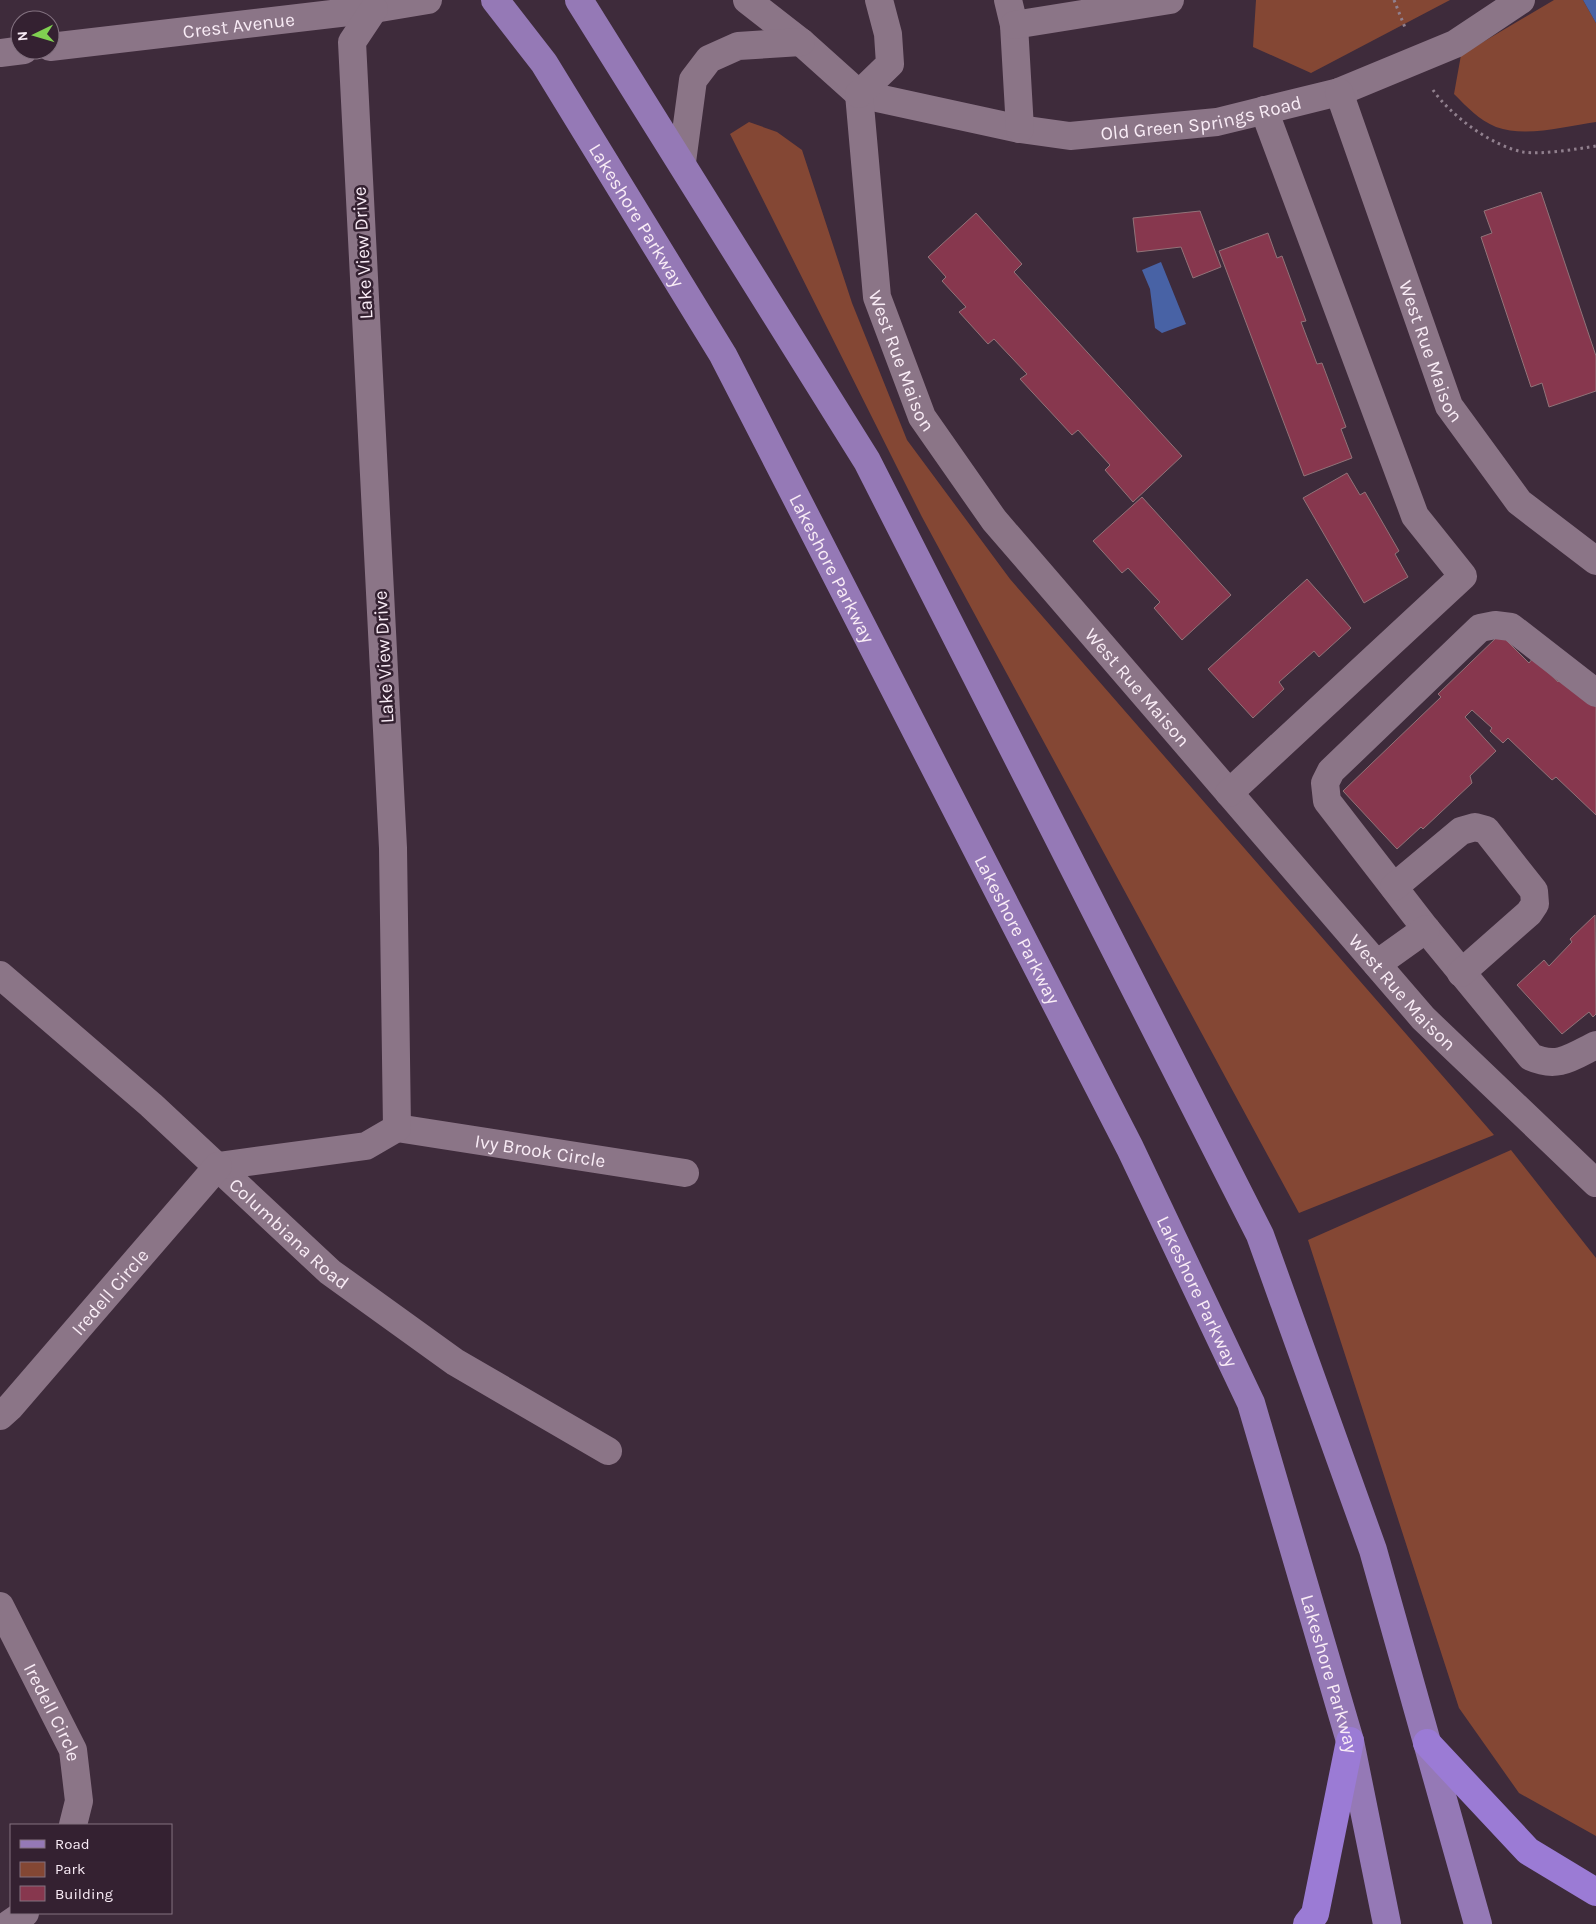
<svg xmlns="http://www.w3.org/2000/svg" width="1596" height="1924" viewBox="0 0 1596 1924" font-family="Karla,sans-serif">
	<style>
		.green { fill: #844734 }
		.water { fill: #4862a5 }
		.building { fill: #87374e; stroke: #917379 }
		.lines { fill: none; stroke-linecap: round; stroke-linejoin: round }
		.path { stroke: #91808e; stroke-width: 3; stroke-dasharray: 2.5 4; stroke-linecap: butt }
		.minor { stroke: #8b7587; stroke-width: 28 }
		.major { stroke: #9579b6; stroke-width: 28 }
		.highway { stroke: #9b7bd5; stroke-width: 28 }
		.labels { text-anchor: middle; stroke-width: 5; stroke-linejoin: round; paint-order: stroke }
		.street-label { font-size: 19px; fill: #f9ecf6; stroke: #342131 }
	</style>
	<rect width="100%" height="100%" fill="#3e2b3b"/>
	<path class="green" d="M 1256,0 L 1450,0 L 1311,73 L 1253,47 Z
		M 1554,0 L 1583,0 L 1596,23 L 1596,122 C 1566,126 1526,138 1496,127 C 1479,120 1467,107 1454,94 L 1461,55 Z
		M 749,122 L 777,132 L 802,150 L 852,303 L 907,440 L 1010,579 L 1494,1135 L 1299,1213 L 922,517 L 730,134 Z
		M 1511,1150 L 1596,1258 L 1596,1836 L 1519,1793 L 1459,1708 L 1308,1240 Z"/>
	<path class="water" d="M 1583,0 L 1596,0 L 1596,23 Z
		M 1161,262 L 1186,324 L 1162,333 L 1155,328 L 1150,289 L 1142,270 Z"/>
	<path class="building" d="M 1541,192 L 1596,356 L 1596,391 L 1549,407 L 1542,383 L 1531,387 L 1481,237 L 1492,233 L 1484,211 Z
		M 1200,211 L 1221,267 L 1193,278 L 1181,247 L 1137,252 L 1133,218 Z
		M 976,213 L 1022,264 L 1014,272 L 1182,456 L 1133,502 L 1105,470 L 1110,465 L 1078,430 L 1072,435 L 1020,379 L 1027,374 L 994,339 L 988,344 L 959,312 L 966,307 L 942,281 L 946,277 L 928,257 Z
		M 1268,233 L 1277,258 L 1282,256 L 1306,321 L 1301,322 L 1317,364 L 1322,363 L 1346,427 L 1341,429 L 1352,458 L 1304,476 L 1219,251 Z
		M 1347,473 L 1360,495 L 1365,492 L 1399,551 L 1395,554 L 1408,577 L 1364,603 L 1303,498 Z
		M 1142,497 L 1231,595 L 1182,640 L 1154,608 L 1160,602 L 1128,568 L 1122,573 L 1093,541 Z
		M 1307,579 L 1351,628 L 1319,657 L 1314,651 L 1279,682 L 1284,689 L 1253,718 L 1208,669 Z
		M 1498,636 L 1503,637 L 1529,663 L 1533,658 L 1558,682 L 1561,678 L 1596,707 L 1596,815 L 1556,777 L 1552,780 L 1508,738 L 1503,743 L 1490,731 L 1492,728 L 1472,710 L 1465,717 L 1496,751 L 1470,776 L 1472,783 L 1423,829 L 1421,827 L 1397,849 L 1343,791 L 1441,697 L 1438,694 Z
		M 1595,915 L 1596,1014 L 1593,1017 L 1589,1012 L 1562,1034 L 1517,985 L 1544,960 L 1549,966 L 1572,942 L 1570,939 Z"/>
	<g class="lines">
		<path class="path" d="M 1394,0 L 1406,30
			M 1433,90 C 1451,116 1492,146 1523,152 C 1541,155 1577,149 1596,146"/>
		<g class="minor">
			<path id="s1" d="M 747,0 L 801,42 L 859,94 L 1020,129 L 1070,136 L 1217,122 L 1339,92 L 1455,44 L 1521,0"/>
			<path d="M 1008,0 L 1014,25 L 1020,129"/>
			<path d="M 1014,25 L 1170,0"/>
			<path id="s2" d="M 50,47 L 374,9 L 428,0"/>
			<path d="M 0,53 L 24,50"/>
			<path id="s3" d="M 1339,92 L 1449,406 L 1519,502 L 1596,561"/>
			<path id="s4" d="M 859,94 L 877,297 L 922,417 L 994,520 L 1423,1018 L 1596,1183"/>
			<path d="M 859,94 L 890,64 L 888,34 L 879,0"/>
			<path d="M 682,162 L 693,80 L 709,59 L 738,46 L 801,42"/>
			<path d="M 1596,693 L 1511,627 L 1495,625 L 1480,628 L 1331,771 L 1325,783 L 1327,801 L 1426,929 L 1531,1057 C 1558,1069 1572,1057 1596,1045"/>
			<path d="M 1229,793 L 1463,576 L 1415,516 L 1264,110"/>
			<path d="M 1394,887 L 1461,831 L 1475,827 L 1486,830 L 1534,891 L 1535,904 L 1529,913 L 1461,973"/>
			<path d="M 1377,964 L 1426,929"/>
			<path id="s5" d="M 0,975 L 151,1105 L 330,1272 L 455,1362 L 608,1451"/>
			<path id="s6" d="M 397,1128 L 685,1173"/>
			<path d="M 218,1166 L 366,1146 L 397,1128 L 393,848 L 352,42 L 374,9"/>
			<path id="s7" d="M 0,1416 L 10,1407 L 218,1166"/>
			<path id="s8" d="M 0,1606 L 73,1750 L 79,1801 L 73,1825"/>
			<path d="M 9,1924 L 25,1913"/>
		</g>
		<g class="major">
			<path id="s9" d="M 495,0 L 544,63 L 723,355 L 1130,1148 L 1251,1403 L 1350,1741 L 1387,1924"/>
			<path d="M 579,0 L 867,461 L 1260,1235 L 1373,1550 L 1478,1924"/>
		</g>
		<path class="highway" d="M 1427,1743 L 1528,1851 L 1596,1892
			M 1307,1924 L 1315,1914 L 1350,1741"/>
	</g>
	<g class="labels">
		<g class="street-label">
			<text dy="7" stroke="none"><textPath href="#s2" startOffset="190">Crest Avenue</textPath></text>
			<text dy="7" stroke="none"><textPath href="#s1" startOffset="494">Old Green Springs Road</textPath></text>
			<text dy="7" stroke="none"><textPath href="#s9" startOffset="258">Lakeshore Parkway</textPath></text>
			<text transform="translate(362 253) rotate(-93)" y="7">Lake View Drive</text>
			<text dy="7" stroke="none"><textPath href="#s3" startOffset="275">West Rue Maison</textPath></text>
			<text dy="7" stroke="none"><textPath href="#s4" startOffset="272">West Rue Maison</textPath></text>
			<text dy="7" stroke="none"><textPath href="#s9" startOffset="662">Lakeshore Parkway</textPath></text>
			<text transform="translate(383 657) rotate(-93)" y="7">Lake View Drive</text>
			<text dy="7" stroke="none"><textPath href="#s4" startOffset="678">West Rue Maison</textPath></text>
			<text dy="7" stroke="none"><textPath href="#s9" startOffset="1068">Lakeshore Parkway</textPath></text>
			<text dy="7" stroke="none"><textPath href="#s4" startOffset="1082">West Rue Maison</textPath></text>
			<text dy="7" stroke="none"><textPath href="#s6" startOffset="145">Ivy Brook Circle</textPath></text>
			<text dy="7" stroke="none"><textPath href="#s5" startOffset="388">Columbiana Road</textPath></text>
			<text dy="7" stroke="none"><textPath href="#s9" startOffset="1472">Lakeshore Parkway</textPath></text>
			<text dy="7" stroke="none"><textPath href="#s7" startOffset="166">Iredell Circle</textPath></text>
			<text dy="7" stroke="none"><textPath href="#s9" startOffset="1878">Lakeshore Parkway</textPath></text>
			<text dy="7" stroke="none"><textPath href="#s8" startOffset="119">Iredell Circle</textPath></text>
		</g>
	</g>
	<rect x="10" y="1824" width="162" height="90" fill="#342131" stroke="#837280"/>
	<rect x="20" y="1840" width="25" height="8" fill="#9579b6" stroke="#837280"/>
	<text x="55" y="1849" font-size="15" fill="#f9ecf6">Road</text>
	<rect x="20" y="1862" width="25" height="15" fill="#844734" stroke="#837280"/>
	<text x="55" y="1874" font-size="15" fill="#f9ecf6">Park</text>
	<rect x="20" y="1886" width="25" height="15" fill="#87374e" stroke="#837280"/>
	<text x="55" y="1899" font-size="15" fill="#f9ecf6">Building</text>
	<g transform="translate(35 35) rotate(265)"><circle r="24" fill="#342131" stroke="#837280"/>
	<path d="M0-4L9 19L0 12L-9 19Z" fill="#80d051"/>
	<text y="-8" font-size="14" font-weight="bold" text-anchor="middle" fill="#f9ecf6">N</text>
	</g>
</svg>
